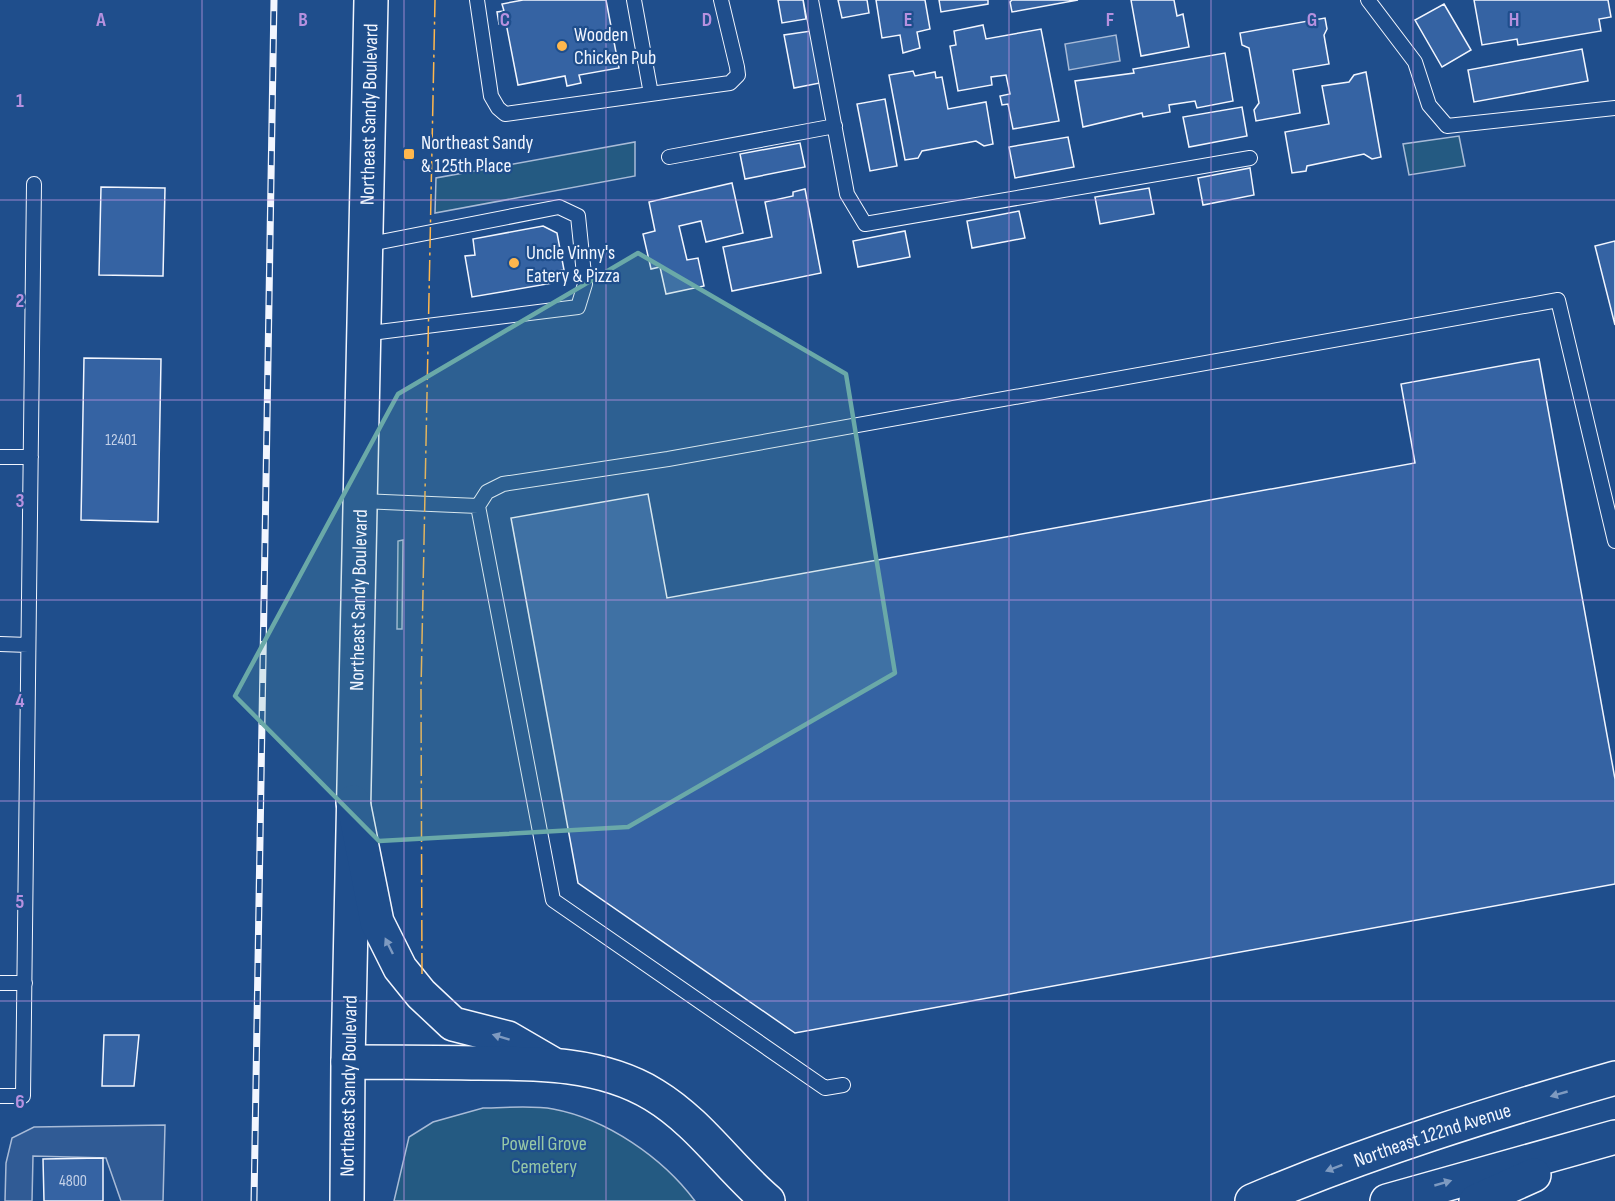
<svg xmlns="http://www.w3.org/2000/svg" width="1615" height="1201" viewBox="0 0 1615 1201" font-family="'Sofia Sans Condensed',sans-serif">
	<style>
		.green { fill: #245a82; stroke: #a8bbd7; stroke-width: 1.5 }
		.parking { fill: #305b95; stroke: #a8bbd7; stroke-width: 1.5 }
		.water { fill: #3b69a3; stroke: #a8bbd7; stroke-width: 1.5 }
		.building { fill: #3563a3; stroke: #f2f6ff; stroke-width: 1.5 }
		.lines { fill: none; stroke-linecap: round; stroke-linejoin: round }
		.lane-casing { stroke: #f2f6ff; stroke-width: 16 }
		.secondary-casing { stroke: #f2f6ff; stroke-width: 36 }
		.primary-casing { stroke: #f2f6ff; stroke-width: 36 }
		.lane { stroke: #1f4e8c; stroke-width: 14 }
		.secondary { stroke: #1f4e8c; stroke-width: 33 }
		.primary { stroke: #1f4e8c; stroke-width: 33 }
		.rail-casing { stroke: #f2f6ff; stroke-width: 7 }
		.rail { stroke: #1f4e8c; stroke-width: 4.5; stroke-dasharray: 14; stroke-linecap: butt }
		.power { stroke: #ffb74d; stroke-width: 1.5; stroke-dasharray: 21 4.5 3 4.5; stroke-linecap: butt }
		.oneway { fill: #7e9ac0 }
		.marked { fill: #6aa9a8; fill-opacity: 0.2; stroke: #6aa9a8; stroke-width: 4.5; stroke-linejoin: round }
		.grid { fill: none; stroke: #b691df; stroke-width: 1.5; stroke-opacity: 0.55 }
		.poi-dot { fill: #ffb74d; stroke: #1f4e8c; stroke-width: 2 }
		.labels { text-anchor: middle; stroke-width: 4.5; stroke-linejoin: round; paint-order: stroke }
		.number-label { font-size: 16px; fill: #c3d1e8 }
		.poi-label { font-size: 20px; fill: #f2f6ff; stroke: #1f4e8c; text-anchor: start }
		.street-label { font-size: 20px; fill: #f2f6ff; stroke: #1f4e8c }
		.park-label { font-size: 20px; fill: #97c8a6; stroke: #1f4e8c }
		.grid-label { font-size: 20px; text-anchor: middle; font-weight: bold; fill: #b691df; stroke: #1f4e8c; stroke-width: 4.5; stroke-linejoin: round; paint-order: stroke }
	</style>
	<rect width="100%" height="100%" fill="#1f4e8c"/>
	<path class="green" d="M 1459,136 L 1465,166 L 1409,175 L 1403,144 Z
		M 635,142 L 635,176 L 435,213 L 436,178 Z
		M 403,540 L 402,629 L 397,629 L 398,541 Z
		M 483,1108 C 505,1108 531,1105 553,1109 C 607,1119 663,1158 695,1201 L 394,1201 L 409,1137 L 433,1122 Z"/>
	<path class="parking" d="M 165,1125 L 163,1201 L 121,1201 L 106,1158 L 33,1156 L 32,1201 L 5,1201 L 6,1163 L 12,1138 L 34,1127 Z"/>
	<path class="water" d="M 1116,35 L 1120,61 L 1069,70 L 1065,44 Z"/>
	<path class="building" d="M 523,0 L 606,0 L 619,68 L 579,75 L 581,83 L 567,86 L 565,76 L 518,85 L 506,23 L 499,24 L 497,12 L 504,11 L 502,4 Z
		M 778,0 L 803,0 L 806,19 L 782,23 Z
		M 838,0 L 867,0 L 869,13 L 842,18 Z
		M 876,0 L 925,0 L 930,29 L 917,32 L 920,48 L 903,53 L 900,35 L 882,38 Z
		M 939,0 L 988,0 L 988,4 L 941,12 Z
		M 1012,0 L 1078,0 L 1012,12 L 1010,2 Z
		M 1131,0 L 1174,0 L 1177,16 L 1183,14 L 1189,47 L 1141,56 Z
		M 1474,0 L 1608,0 L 1611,17 L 1599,19 L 1601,31 L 1518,45 L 1517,39 L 1482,45 Z
		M 1444,4 L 1471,50 L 1442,67 L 1415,20 Z
		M 1325,18 L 1327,29 L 1324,35 L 1329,64 L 1293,70 L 1300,113 L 1256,121 L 1254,110 L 1259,103 L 1249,48 L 1242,45 L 1240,33 Z
		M 983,25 L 986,39 L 1041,29 L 1059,121 L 1013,129 L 1008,104 L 1002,105 L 1000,96 L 1010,94 L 1006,75 L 991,77 L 992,85 L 958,91 L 950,46 L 956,45 L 954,31 Z
		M 811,31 L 820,83 L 794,88 L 784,35 Z
		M 1582,49 L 1588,81 L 1474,102 L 1468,70 Z
		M 1225,53 L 1233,101 L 1197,108 L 1195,101 L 1169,105 L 1170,112 L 1143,117 L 1142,113 L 1083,127 L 1075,81 L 1134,73 L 1133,69 Z
		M 913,71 L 915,76 L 935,72 L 936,78 L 942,77 L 948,109 L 986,102 L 993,144 L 984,146 L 976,141 L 922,151 L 918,158 L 905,160 L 889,75 Z
		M 1366,72 L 1381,157 L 1372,159 L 1364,154 L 1307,166 L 1306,171 L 1292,173 L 1285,132 L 1329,124 L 1322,86 L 1349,82 L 1354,75 Z
		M 885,99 L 897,166 L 870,171 L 857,104 Z
		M 1242,107 L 1247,136 L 1189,147 L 1183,117 Z
		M 1068,137 L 1074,167 L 1015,178 L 1009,147 Z
		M 800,143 L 805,167 L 745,179 L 740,154 Z
		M 1250,168 L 1254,195 L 1203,205 L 1198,178 Z
		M 732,183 L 743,233 L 706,242 L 701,221 L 679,226 L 687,260 L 698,258 L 704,286 L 666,294 L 660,267 L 651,269 L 643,234 L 655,231 L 649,202 Z
		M 101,187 L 165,188 L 163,276 L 99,275 Z
		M 1149,188 L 1154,214 L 1100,224 L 1095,197 Z
		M 805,189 L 821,273 L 732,291 L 723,247 L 772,237 L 765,202 L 793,196 L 793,192 Z
		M 1019,211 L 1025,238 L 972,248 L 967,221 Z
		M 543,226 L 557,233 L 564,270 L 551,272 L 553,283 L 472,297 L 465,256 L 475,255 L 473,239 Z
		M 905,231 L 910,257 L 858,267 L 853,241 Z
		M 1615,241 L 1615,325 L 1595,246 Z
		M 84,358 L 161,359 L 158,522 L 81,520 Z
		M 1539,359 L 1615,779 L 1615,884 L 795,1033 L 578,883 L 511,518 L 648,494 L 667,598 L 1415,463 L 1401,384 Z
		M 104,1035 L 139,1035 L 134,1086 L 102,1086 Z
		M 103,1158 L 103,1201 L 44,1201 L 43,1159 Z"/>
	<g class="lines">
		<g class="lane-casing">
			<path id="lane" d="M 477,0 L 491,96 L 498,108 L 505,114 L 730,83 L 738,75 L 737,67 L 721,0
				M 634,0 L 651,94
				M 811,0 L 847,194 L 865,224 L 1250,158
				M 1368,0 L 1415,62 L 1429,105 L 1447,126 L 1615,108
				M 669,157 L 835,126
				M 363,334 L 578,307 L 585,284 L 578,216 L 559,207 L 365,245
				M 0,457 L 31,457
				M 361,501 L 478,506 L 553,900 L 825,1088 L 843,1085
				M 478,506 L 487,492 L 503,484 L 668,459 L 1558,300 L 1615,541
				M 0,644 L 28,645
				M 0,983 L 25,983
				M 0,1096 L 23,1096 L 34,184"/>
		</g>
		<g class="secondary-casing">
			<g id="secondary">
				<path id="s1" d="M 348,1062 L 371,0"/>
			</g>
		</g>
		<g class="primary-casing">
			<g id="primary">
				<path d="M 353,802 L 377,922 L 400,968 L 421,994 L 453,1024 L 508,1038 L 551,1063"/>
				<path d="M 347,1201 L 348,1062 C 389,1062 431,1062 472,1063 C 533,1063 600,1062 654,1095 C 700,1123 728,1167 768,1201"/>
				<path id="s2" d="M 1252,1201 C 1370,1151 1492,1113 1615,1078"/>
				<path d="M 1387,1201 L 1615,1137"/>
				<path d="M 1476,1201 L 1534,1175"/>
			</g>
		</g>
		<use href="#lane" class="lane"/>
		<use href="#secondary" class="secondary"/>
		<use href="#primary" class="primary"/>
		<g class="rail-casing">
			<path id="rail" d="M 254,1201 L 274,0"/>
		</g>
		<use href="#rail" class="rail"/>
		<path class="power" d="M 422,974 L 421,690 L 435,0"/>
	</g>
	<defs><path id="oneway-solid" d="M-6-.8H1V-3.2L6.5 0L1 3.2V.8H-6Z" transform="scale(1.5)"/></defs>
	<g class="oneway">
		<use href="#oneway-solid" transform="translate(389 946) rotate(-116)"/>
		<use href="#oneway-solid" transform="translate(501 1037) rotate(-163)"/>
		<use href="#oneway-solid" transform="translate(1559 1094) rotate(164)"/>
		<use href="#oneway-solid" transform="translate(1334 1168) rotate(159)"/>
		<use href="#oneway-solid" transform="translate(1443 1183) rotate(-16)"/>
	</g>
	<path class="marked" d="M 638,253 L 846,374 L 895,673 L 628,827 L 379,841 L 235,696 L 398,394 Z"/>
	<path class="grid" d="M 202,0 L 202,1201M 404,0 L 404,1201M 606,0 L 606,1201M 808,0 L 808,1201M 1009,0 L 1009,1201M 1211,0 L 1211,1201M 1413,0 L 1413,1201M 0,200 L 1615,200M 0,400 L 1615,400M 0,600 L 1615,600M 0,801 L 1615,801M 0,1001 L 1615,1001"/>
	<g class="poi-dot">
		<circle cx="562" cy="46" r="6"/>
		<rect x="403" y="148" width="12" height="12" rx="3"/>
		<circle cx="514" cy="263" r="6"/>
	</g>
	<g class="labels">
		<g class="number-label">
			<text x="121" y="445">12401</text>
			<text x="73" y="1186">4800</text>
		</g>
		<g class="poi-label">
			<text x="574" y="41">Wooden<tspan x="574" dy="23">Chicken Pub</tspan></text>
			<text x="421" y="149">Northeast Sandy<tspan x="421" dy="23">&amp; 125th Place</tspan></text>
			<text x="526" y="259">Uncle Vinny's<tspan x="526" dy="23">Eatery &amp; Pizza</tspan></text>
		</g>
		<g class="street-label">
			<text dy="7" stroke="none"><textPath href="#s1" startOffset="948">Northeast Sandy Boulevard</textPath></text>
			<text dy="7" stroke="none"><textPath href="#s1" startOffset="462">Northeast Sandy Boulevard</textPath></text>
			<text transform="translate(348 1086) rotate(-89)" y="7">Northeast Sandy Boulevard</text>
			<text dy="7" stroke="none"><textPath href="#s2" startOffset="192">Northeast 122nd Avenue</textPath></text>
		</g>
		<g class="park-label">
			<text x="544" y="1150">Powell Grove<tspan x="544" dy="23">Cemetery</tspan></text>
		</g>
	</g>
	<g class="grid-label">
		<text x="101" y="26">A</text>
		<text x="303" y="26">B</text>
		<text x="505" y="26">C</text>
		<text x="707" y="26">D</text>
		<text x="908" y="26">E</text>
		<text x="1110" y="26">F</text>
		<text x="1312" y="26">G</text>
		<text x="1514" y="26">H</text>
		<text x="20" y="107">1</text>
		<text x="20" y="307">2</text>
		<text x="20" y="507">3</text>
		<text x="20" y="707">4</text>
		<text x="20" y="908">5</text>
		<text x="20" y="1108">6</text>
	</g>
</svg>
